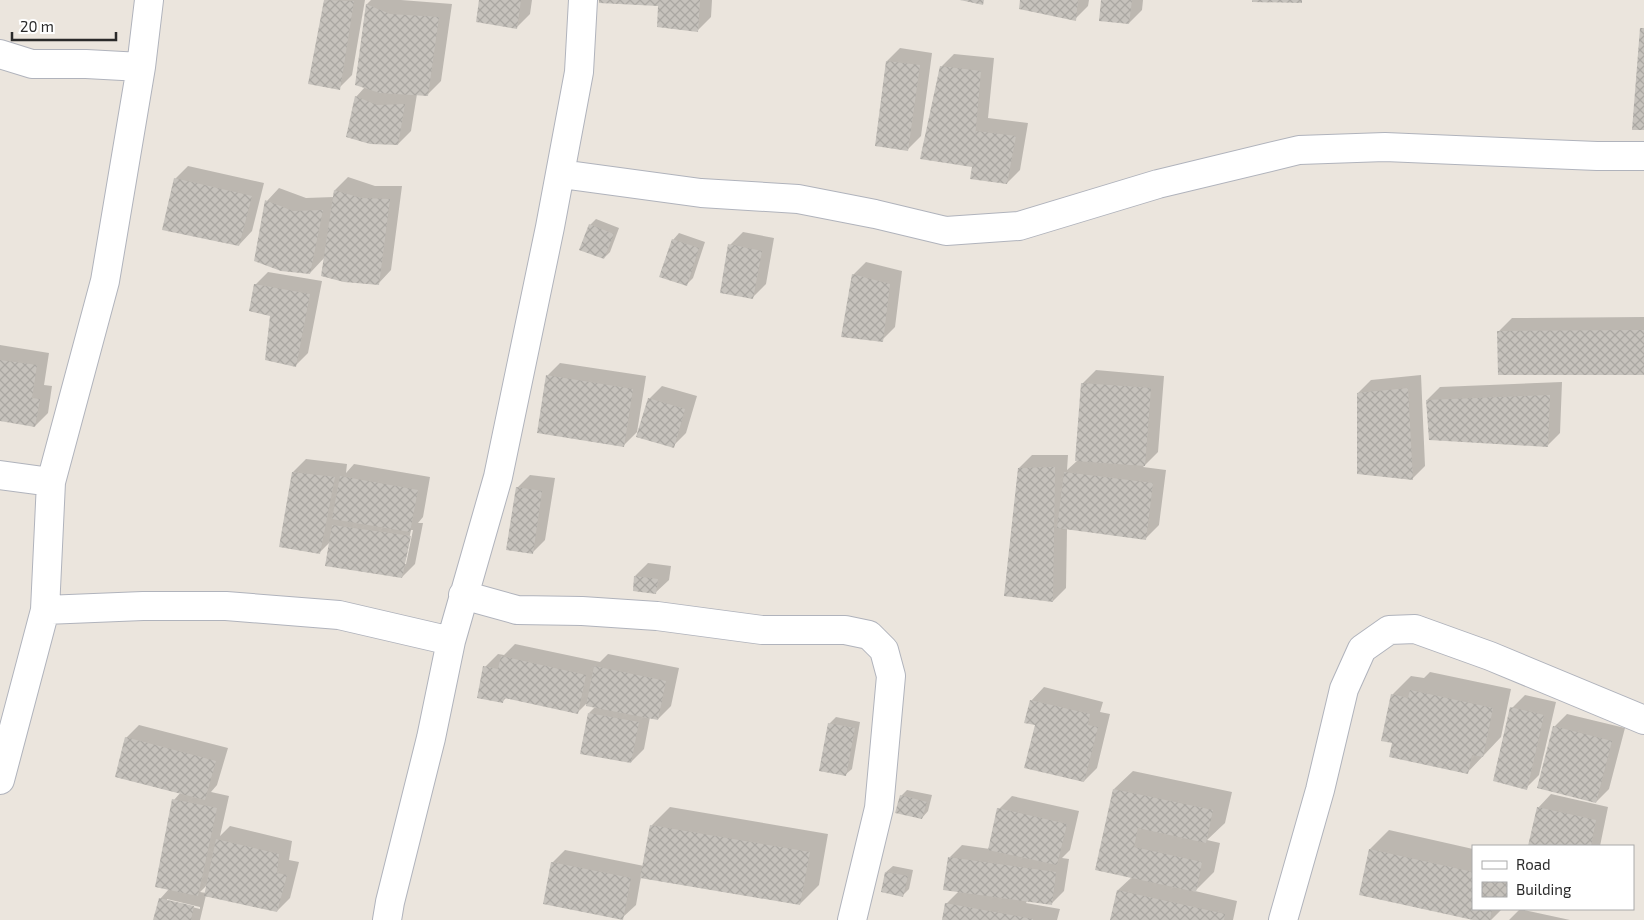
<svg xmlns="http://www.w3.org/2000/svg" width="1644" height="920" viewBox="0 0 1644 920" font-family="'Exo 2',sans-serif">
	<style>
		.shadow { fill: #0003; fill-rule: evenodd }
		.building { fill: url(#building-cross-hatch) }
		.lines { fill: none; stroke-linecap: round; stroke-linejoin: round }
		.minor-casing { stroke: #b0b3bc; stroke-width: 30 }
		.minor { stroke: #fff; stroke-width: 28 }
	</style>
	<defs>
		<pattern id="building-cross-hatch" width="8" height="8" patternUnits="userSpaceOnUse" patternTransform="scale(1.25)"><rect width="8" height="8" fill="#c6c2bc"/><path d="M0 0l8 8M0 8l8-8" fill="none" stroke="#aaa7a2"/></pattern>
	</defs>
	<rect width="100%" height="100%" fill="#ebe5dd"/>
	<path class="shadow" d="M 325,0 L 365,0 L 352,75 L 339,88 L 309,83 Z
		M 371,0 L 401,0 L 452,4 L 441,81 L 428,94 L 417,94 L 411,131 L 398,144 L 356,97 L 365,87 L 356,84 L 367,4 Z
		M 480,0 L 532,0 L 530,14 L 517,27 Z
		M 601,0 L 712,0 L 711,17 L 698,30 L 659,5 Z
		M 1021,0 L 1089,0 L 1088,6 L 1075,19 Z
		M 1102,0 L 1143,0 L 1142,10 L 1129,23 Z
		M 900,48 L 932,53 L 921,136 L 908,149 L 887,61 Z
		M 954,54 L 994,58 L 988,118 L 1028,123 L 1020,170 L 1007,183 L 973,166 L 941,67 Z
		M 188,166 L 264,183 L 252,231 L 239,245 L 175,179 Z
		M 348,177 L 375,186 L 402,186 L 391,270 L 378,284 L 325,257 L 310,273 L 267,201 L 279,188 L 306,198 L 334,197 L 335,190 Z
		M 596,219 L 619,228 L 610,252 L 604,258 L 590,225 Z
		M 743,232 L 774,238 L 766,284 L 753,297 L 730,245 Z
		M 679,233 L 705,242 L 693,278 L 686,285 L 673,240 Z
		M 866,262 L 902,271 L 895,327 L 882,340 L 853,275 Z
		M 268,272 L 322,281 L 308,353 L 295,366 L 272,315 L 255,285 Z
		M 1644,317 L 1644,374 L 1499,331 L 1512,318 Z
		M 0,345 L 49,353 L 44,385 L 52,386 L 48,413 L 35,426 L 0,420 Z
		M 560,363 L 646,376 L 637,432 L 624,445 L 547,376 Z
		M 1096,370 L 1164,376 L 1158,452 L 1143,467 L 1166,470 L 1159,525 L 1146,538 L 1067,528 L 1066,588 L 1053,601 L 1019,468 L 1032,455 L 1068,455 L 1067,470 L 1077,461 L 1083,383 Z
		M 1421,375 L 1425,466 L 1412,479 L 1358,393 L 1371,380 Z
		M 1562,382 L 1560,433 L 1547,446 L 1427,400 L 1440,387 Z
		M 662,386 L 697,396 L 686,433 L 673,446 L 649,399 Z
		M 306,459 L 347,464 L 346,473 L 354,464 L 430,477 L 423,517 L 418,523 L 423,523 L 415,564 L 402,577 L 330,542 L 319,553 L 293,472 ZM 411,530 L 413,530 L 406,564 L 404,564 Z
		M 530,475 L 555,478 L 545,540 L 532,553 L 517,488 Z
		M 648,563 L 671,566 L 669,580 L 655,593 L 635,576 Z
		M 515,644 L 600,662 L 608,654 L 679,668 L 671,706 L 658,719 L 650,717 L 644,749 L 631,762 L 589,713 L 596,706 L 586,704 L 578,712 L 507,697 L 502,702 L 485,667 L 498,654 L 504,655 Z
		M 1430,672 L 1511,689 L 1501,737 L 1467,773 L 1394,742 L 1392,695 L 1411,676 L 1424,678 Z
		M 1044,687 L 1103,702 L 1100,712 L 1110,714 L 1097,768 L 1084,781 L 1036,724 L 1031,701 Z
		M 1525,695 L 1556,702 L 1539,775 L 1526,788 L 1512,708 Z
		M 1567,714 L 1625,728 L 1609,789 L 1596,802 L 1554,727 Z
		M 836,717 L 860,722 L 852,769 L 845,775 L 829,724 Z
		M 139,725 L 228,748 L 217,785 L 211,792 L 229,796 L 220,836 L 230,826 L 292,841 L 289,860 L 299,862 L 290,898 L 277,911 L 206,895 L 200,920 L 154,920 L 160,899 L 169,889 L 174,800 L 181,792 L 126,738 ZM 207,885 L 206,893 L 200,892 ZM 167,899 L 200,907 L 200,909 L 167,901 Z
		M 1133,771 L 1232,792 L 1225,823 L 1207,840 L 1220,843 L 1214,872 L 1195,891 L 1237,901 L 1233,920 L 1111,920 L 1118,890 L 1132,877 L 1114,789 Z
		M 907,790 L 932,795 L 928,811 L 922,818 L 901,796 Z
		M 1551,794 L 1608,807 L 1600,846 L 1530,846 L 1538,808 Z
		M 1012,796 L 1079,811 L 1070,850 L 1062,858 L 1069,859 L 1064,891 L 1051,904 L 1027,901 L 1026,903 L 1060,909 L 1057,920 L 943,920 L 946,904 L 959,891 L 949,858 L 962,845 L 990,849 L 999,809 Z
		M 670,807 L 828,834 L 819,885 L 800,904 L 641,877 L 636,905 L 622,918 L 552,863 L 565,850 L 644,866 L 651,826 Z
		M 1389,830 L 1473,849 L 1473,909 L 1502,909 L 1491,920 L 1478,920 L 1370,849 Z
		M 893,866 L 913,870 L 909,889 L 903,895 L 886,872 Z
		M 1520,909 L 1570,920 L 1509,920 Z"/>
	<path class="building" d="M 324,0 L 354,1 L 340,90 L 308,84 Z
		M 479,0 L 521,0 L 517,29 L 476,22 Z
		M 599,0 L 700,0 L 698,32 L 657,27 L 658,6 L 599,3 Z
		M 960,0 L 984,0 L 983,5 Z
		M 1020,0 L 1078,0 L 1076,21 L 1019,9 Z
		M 1101,0 L 1132,0 L 1129,24 L 1099,21 Z
		M 1252,0 L 1302,0 L 1302,3 L 1252,2 Z
		M 366,4 L 390,14 L 439,17 L 428,96 L 380,93 L 355,85 Z
		M 1640,28 L 1644,28 L 1644,130 L 1632,130 Z
		M 886,61 L 920,65 L 908,151 L 875,146 Z
		M 940,66 L 981,71 L 975,138 L 976,131 L 1016,136 L 1007,184 L 970,179 L 972,167 L 920,159 Z
		M 355,96 L 377,105 L 405,104 L 398,145 L 370,144 L 346,137 Z
		M 174,178 L 252,196 L 239,246 L 162,230 Z
		M 334,190 L 361,198 L 390,199 L 379,285 L 344,282 L 321,276 Z
		M 265,200 L 293,211 L 323,210 L 310,274 L 281,271 L 254,261 Z
		M 589,224 L 614,234 L 604,259 L 579,250 Z
		M 672,239 L 699,248 L 687,286 L 659,277 Z
		M 728,244 L 762,251 L 753,299 L 720,293 Z
		M 852,274 L 890,284 L 883,342 L 841,337 Z
		M 254,284 L 310,294 L 296,367 L 265,360 L 270,316 L 249,311 Z
		M 1644,330 L 1644,375 L 1498,375 L 1497,331 Z
		M 0,360 L 37,365 L 32,398 L 40,399 L 35,427 L 0,421 Z
		M 546,375 L 633,389 L 624,447 L 537,433 Z
		M 1081,383 L 1151,388 L 1145,466 L 1075,461 Z
		M 1408,388 L 1413,480 L 1357,474 L 1357,393 Z
		M 1550,395 L 1548,447 L 1429,440 L 1426,400 Z
		M 648,398 L 685,409 L 674,448 L 636,437 Z
		M 1055,467 L 1053,602 L 1004,596 L 1018,468 Z
		M 292,472 L 335,477 L 320,554 L 279,547 Z
		M 1064,472 L 1153,483 L 1146,540 L 1057,528 Z
		M 340,476 L 418,490 L 410,532 L 332,519 Z
		M 516,487 L 542,491 L 533,554 L 506,550 Z
		M 332,525 L 411,536 L 402,578 L 325,566 Z
		M 634,576 L 658,579 L 656,594 L 633,591 Z
		M 501,656 L 586,675 L 578,714 L 504,698 L 503,703 L 477,698 L 483,666 L 498,669 Z
		M 594,666 L 666,681 L 658,720 L 586,706 Z
		M 1410,690 L 1493,708 L 1483,757 L 1472,755 L 1468,774 L 1389,757 L 1392,743 L 1381,741 L 1391,694 L 1408,698 Z
		M 1030,700 L 1090,714 L 1088,725 L 1098,727 L 1084,782 L 1024,768 L 1035,725 L 1024,723 Z
		M 1510,707 L 1544,715 L 1527,790 L 1493,781 Z
		M 588,713 L 639,722 L 631,763 L 580,754 Z
		M 828,723 L 855,728 L 846,776 L 819,771 Z
		M 1553,726 L 1612,741 L 1596,803 L 1537,788 Z
		M 125,737 L 216,761 L 205,800 L 115,777 Z
		M 1113,789 L 1213,810 L 1206,843 L 1138,828 L 1134,847 L 1202,862 L 1196,892 L 1095,870 Z
		M 900,795 L 927,802 L 922,819 L 895,813 Z
		M 172,799 L 217,808 L 198,896 L 155,887 Z
		M 1537,807 L 1596,820 L 1591,846 L 1528,846 Z
		M 997,808 L 1067,824 L 1057,865 L 988,850 Z
		M 650,825 L 810,852 L 800,905 L 640,878 Z
		M 216,839 L 279,854 L 277,873 L 287,875 L 277,912 L 204,896 Z
		M 1369,849 L 1473,872 L 1473,909 L 1492,909 L 1490,920 L 1473,920 L 1359,895 Z
		M 948,857 L 1056,872 L 1052,905 L 943,890 Z
		M 551,862 L 631,878 L 623,920 L 543,904 Z
		M 885,872 L 908,876 L 903,897 L 881,892 Z
		M 1117,890 L 1225,914 L 1224,920 L 1110,920 Z
		M 159,898 L 194,906 L 191,920 L 153,920 Z
		M 945,903 L 1033,919 L 1033,920 L 942,920 Z"/>
	<g class="lines">
		<g class="minor-casing">
			<path id="minor" d="M 0,54 L 32,64 L 86,64 L 141,67
				M 561,174 L 701,193 L 798,199 L 875,214 L 946,231 L 1019,226 L 1158,184 L 1299,150 L 1385,147 L 1597,156 L 1644,156
				M 0,475 L 51,482
				M 463,595 L 517,610 L 582,611 L 657,616 L 762,630 L 845,630 L 869,635 L 884,650 L 891,676 L 879,808 L 852,920
				M 45,610 L 143,606 L 226,606 L 339,615 L 451,641
				M 0,780 L 45,610 L 51,482 L 105,281 L 141,67 L 149,0
				M 387,920 L 390,902 L 431,738 L 451,641 L 498,477 L 550,227 L 579,72 L 583,0
				M 1283,920 L 1320,790 L 1344,689 L 1362,649 L 1389,630 L 1415,629 L 1490,656 L 1644,720"/>
		</g>
		<use href="#minor" class="minor"/>
	</g>
	<rect x="1472" y="845" width="162" height="65" fill="#ffffff" stroke="#aaaaaa"/>
	<rect x="1482" y="861" width="25" height="8" fill="#ffffff" stroke="#aaaaaa"/>
	<text x="1516" y="870" font-size="15" fill="#2a2a2a">Road</text>
	<rect x="1482" y="882" width="25" height="15" fill="url(#building-cross-hatch)" stroke="#aaaaaa"/>
	<text x="1516" y="895" font-size="15" fill="#2a2a2a">Building</text>
	<path d="M12 32v8h104v-8" fill="none" stroke="#2a2a2a" stroke-width="2.5"/>
	<text x="20" y="32" font-size="15" fill="#2a2a2a" stroke="#ffffff" stroke-width="4" paint-order="stroke">20 m</text>
</svg>
